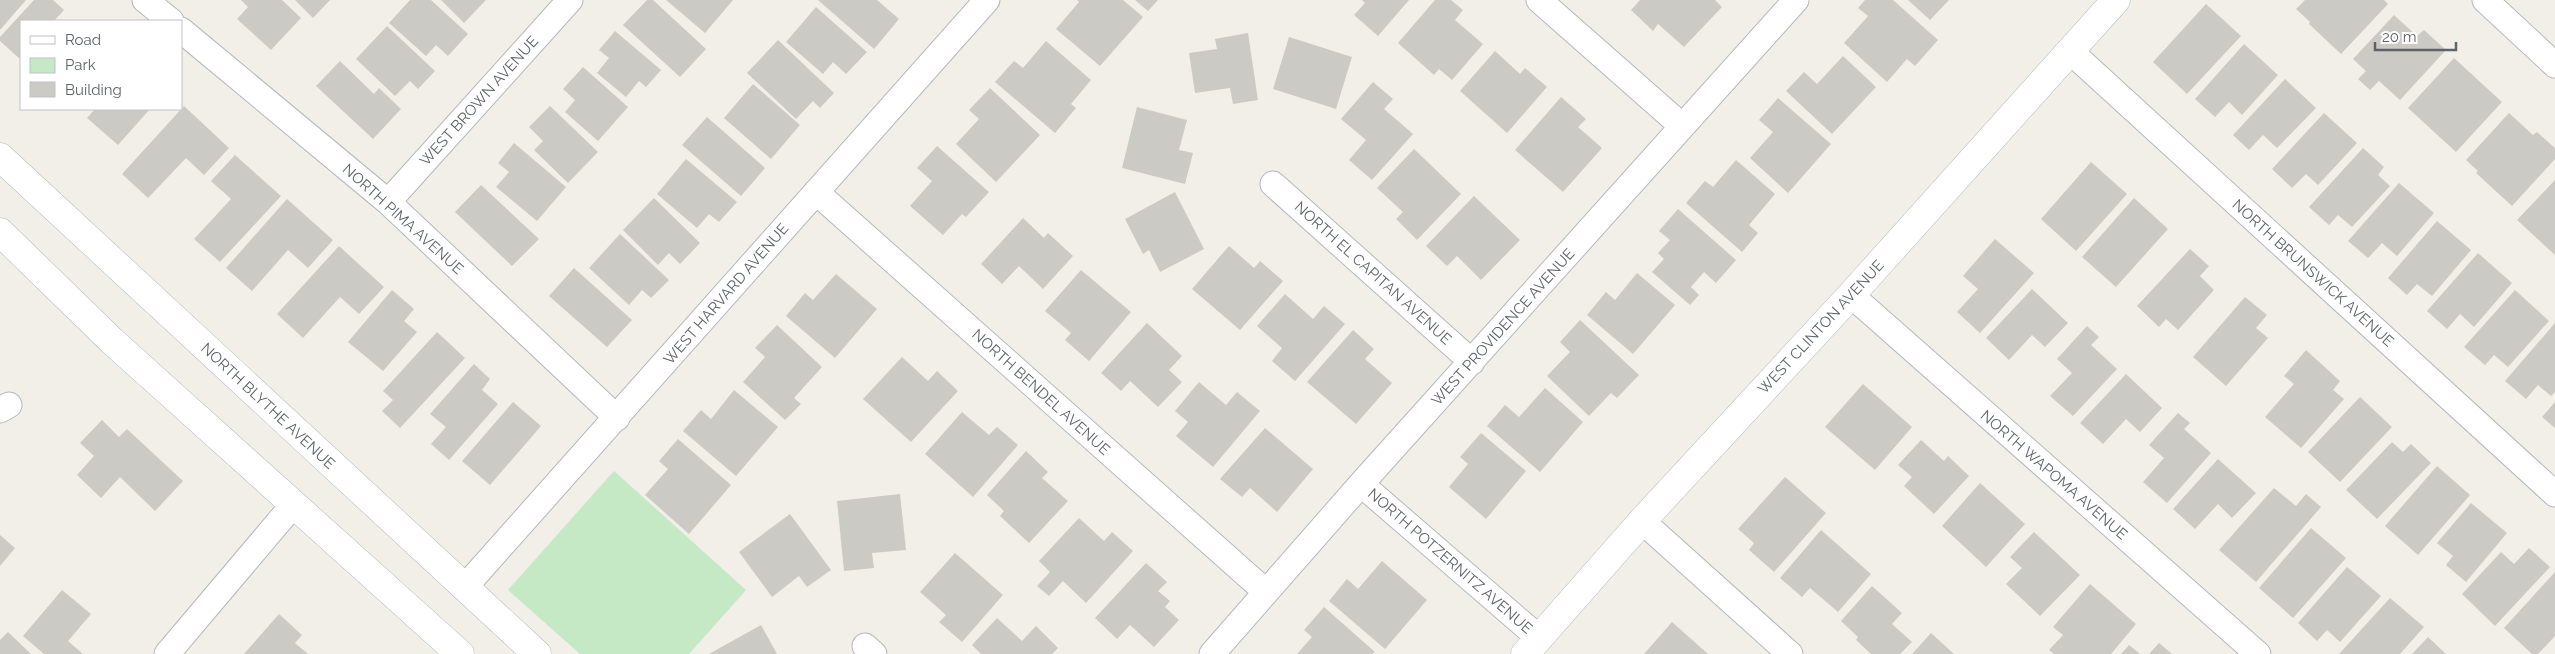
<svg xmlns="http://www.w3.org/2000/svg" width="2555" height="654" viewBox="0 0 2555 654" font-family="Raleway,sans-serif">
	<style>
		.green { fill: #c5e8c5 }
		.building { fill: #cccac5 }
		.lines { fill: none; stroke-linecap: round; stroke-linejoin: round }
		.minor-casing { stroke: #b5b8bc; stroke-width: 27 }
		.tertiary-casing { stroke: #b5b8bc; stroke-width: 29 }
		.secondary-casing { stroke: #b6babf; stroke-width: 29 }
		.minor { stroke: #fff; stroke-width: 25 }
		.tertiary { stroke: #fff; stroke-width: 28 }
		.secondary { stroke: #fff; stroke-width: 28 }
		.labels { text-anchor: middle; stroke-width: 4.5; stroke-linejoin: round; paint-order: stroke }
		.street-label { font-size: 15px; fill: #5f6368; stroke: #fff }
	</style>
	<rect width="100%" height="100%" fill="#f1efe8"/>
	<path class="green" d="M 614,471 L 746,590 L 689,654 L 580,654 L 508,590 Z"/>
	<path class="building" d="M 0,0 L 26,0 L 0,30 Z
		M 34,0 L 53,0 L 64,10 L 54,21 L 21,21 L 21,60 L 0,41 L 0,37 Z
		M 241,0 L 282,0 L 301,18 L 271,50 L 237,19 L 248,7 Z
		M 295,0 L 330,0 L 313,18 Z
		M 410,0 L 431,0 L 468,34 L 448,56 L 436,45 L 426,56 L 389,23 Z
		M 441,0 L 486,0 L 464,23 Z
		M 647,0 L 653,0 L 706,49 L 680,77 L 623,25 Z
		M 666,0 L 733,0 L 705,33 Z
		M 818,0 L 877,0 L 899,19 L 874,49 Z
		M 1077,0 L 1123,0 L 1143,17 L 1100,66 L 1056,29 L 1079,2 Z
		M 1135,0 L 1158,0 L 1148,11 Z
		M 1362,0 L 1409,0 L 1378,36 L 1354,15 L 1365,3 Z
		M 1435,0 L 1451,0 L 1463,10 L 1455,20 L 1483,44 L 1452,80 L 1439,69 L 1434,75 L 1398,43 Z
		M 1640,0 L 1715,0 L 1722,7 L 1684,47 L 1658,24 L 1653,31 L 1631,10 Z
		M 1865,0 L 1893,0 L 1938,40 L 1915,66 L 1907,59 L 1887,82 L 1844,43 L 1868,16 L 1858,8 Z
		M 1908,0 L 1949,0 L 1930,20 Z
		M 2305,0 L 2384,0 L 2388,4 L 2341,54 L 2309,24 L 2310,22 L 2296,9 Z
		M 2206,4 L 2241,36 L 2187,94 L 2153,62 Z
		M 816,7 L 867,52 L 846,74 L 833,62 L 823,74 L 786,42 Z
		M 2394,15 L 2417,36 L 2424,30 L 2446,50 L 2400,100 L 2379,81 L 2370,90 L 2358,79 L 2366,71 L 2353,59 Z
		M 387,26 L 435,71 L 418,89 L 410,81 L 395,96 L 356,59 Z
		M 615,31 L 661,70 L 646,87 L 639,81 L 626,97 L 597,73 L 609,58 L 599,50 Z
		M 1248,33 L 1258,100 L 1233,104 L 1230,88 L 1195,93 L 1189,53 L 1217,49 L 1215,39 Z
		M 1289,37 L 1352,57 L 1336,109 L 1273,89 Z
		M 778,40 L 834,93 L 820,108 L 813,101 L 796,119 L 747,73 Z
		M 1046,41 L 1091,80 L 1071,104 L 1076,108 L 1055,133 L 995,82 L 1014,61 L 1023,68 Z
		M 2244,44 L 2278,75 L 2242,115 L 2229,102 L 2215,117 L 2195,99 Z
		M 1495,51 L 1520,74 L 1525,68 L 1547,87 L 1507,133 L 1460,91 Z
		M 1843,56 L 1876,87 L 1832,134 L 1786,91 L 1804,72 L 1817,84 Z
		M 2454,58 L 2502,102 L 2456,152 L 2408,108 Z
		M 340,61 L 374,94 L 379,88 L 401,109 L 373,139 L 316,86 Z
		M 583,67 L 628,107 L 598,141 L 565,112 L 575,100 L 563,89 Z
		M 2285,79 L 2316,108 L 2277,148 L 2263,135 L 2249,150 L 2233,135 Z
		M 1373,82 L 1393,99 L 1384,109 L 1413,134 L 1372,180 L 1349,160 L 1366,140 L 1341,119 Z
		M 753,84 L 800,125 L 771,159 L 724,118 Z
		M 990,88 L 1040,135 L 996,182 L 956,144 L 979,119 L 969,110 Z
		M 1561,97 L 1586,119 L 1578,127 L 1602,148 L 1563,192 L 1515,150 Z
		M 1778,98 L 1831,144 L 1788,193 L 1750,158 L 1773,132 L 1759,120 Z
		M 184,106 L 229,148 L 204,175 L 186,158 L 148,198 L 122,174 Z
		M 550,106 L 598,152 L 568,183 L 534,150 L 543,141 L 529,127 Z
		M 1137,107 L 1187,120 L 1179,150 L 1193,153 L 1185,184 L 1122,168 Z
		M 95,109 L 150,109 L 118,145 L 87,118 Z
		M 2324,113 L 2357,143 L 2318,185 L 2306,174 L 2292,188 L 2272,169 Z
		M 2509,113 L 2533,135 L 2537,132 L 2555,148 L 2555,159 L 2512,206 L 2476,173 L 2478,171 L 2466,160 Z
		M 707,117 L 765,168 L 741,196 L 682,145 Z
		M 514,143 L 566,187 L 537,221 L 496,187 L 509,172 L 498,163 Z
		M 937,146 L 989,192 L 966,217 L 962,214 L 943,235 L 910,206 L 932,181 L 917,168 Z
		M 2363,148 L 2384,167 L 2378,175 L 2390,186 L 2352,227 L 2338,215 L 2329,225 L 2309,207 Z
		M 1414,149 L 1461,194 L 1417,240 L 1396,219 L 1403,212 L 1377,188 Z
		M 235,155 L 281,196 L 220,262 L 194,239 L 231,199 L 211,181 Z
		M 686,159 L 737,202 L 719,222 L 709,214 L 697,228 L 657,194 Z
		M 1736,160 L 1775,194 L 1749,225 L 1758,233 L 1742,252 L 1686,203 L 1705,181 L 1713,187 Z
		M 2091,162 L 2127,194 L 2076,251 L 2041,219 Z
		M 2555,180 L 2555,255 L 2517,220 Z
		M 2399,183 L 2434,213 L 2397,256 L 2382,243 L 2368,258 L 2348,241 Z
		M 481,185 L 539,239 L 512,266 L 455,212 Z
		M 1175,192 L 1204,249 L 1160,272 L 1149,250 L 1143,254 L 1125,219 Z
		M 1474,196 L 1520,240 L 1481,280 L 1457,256 L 1447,266 L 1426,246 Z
		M 654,198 L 700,243 L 680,264 L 669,253 L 658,265 L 623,230 Z
		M 2134,198 L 2168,229 L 2116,287 L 2082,257 Z
		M 287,199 L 333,240 L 308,268 L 288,250 L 252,291 L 226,268 Z
		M 1678,209 L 1736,260 L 1716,283 L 1704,272 L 1691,287 L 1699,295 L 1690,305 L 1652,272 L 1664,259 L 1658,253 L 1670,240 L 1659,231 Z
		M 1023,218 L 1044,238 L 1048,233 L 1073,256 L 1043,289 L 1019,266 L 1002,284 L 981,264 Z
		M 2437,221 L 2471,250 L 2432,296 L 2417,284 L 2407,295 L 2388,278 Z
		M 620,234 L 669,280 L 651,298 L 642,290 L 629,305 L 589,268 Z
		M 1995,239 L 2034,273 L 1980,333 L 1957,312 L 1978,289 L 1963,276 Z
		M 339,246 L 384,287 L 359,314 L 340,297 L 303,338 L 277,314 Z
		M 1229,246 L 1254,268 L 1260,261 L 1283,281 L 1240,330 L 1192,289 Z
		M 2190,249 L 2209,266 L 2200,276 L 2214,290 L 2178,330 L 2166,319 L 2159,327 L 2137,306 Z
		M 2478,253 L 2512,283 L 2474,327 L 2460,314 L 2447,329 L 2427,311 Z
		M 574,268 L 632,320 L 607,347 L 549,296 Z
		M 1081,270 L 1131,312 L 1089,361 L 1065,340 L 1071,333 L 1045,311 Z
		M 1637,273 L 1675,305 L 1633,354 L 1587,315 L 1606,292 L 1615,300 Z
		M 836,274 L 877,309 L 835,358 L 786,316 L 805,293 L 813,300 Z
		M 2032,289 L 2068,323 L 2045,347 L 2032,335 L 2009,360 L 1986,338 Z
		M 392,290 L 414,309 L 404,321 L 417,332 L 383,371 L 348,342 Z
		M 2515,290 L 2549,321 L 2508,367 L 2494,355 L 2485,365 L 2464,347 Z
		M 1285,294 L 1313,319 L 1324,306 L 1345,324 L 1295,381 L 1272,361 L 1282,348 L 1257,326 Z
		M 2245,297 L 2267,315 L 2256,328 L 2268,338 L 2226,386 L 2193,357 Z
		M 1580,320 L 1639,375 L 1617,398 L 1611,393 L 1589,416 L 1547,376 L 1570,352 L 1560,342 Z
		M 1147,323 L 1182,356 L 1169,370 L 1182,382 L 1158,407 L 1130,381 L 1121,391 L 1101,373 Z
		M 2555,323 L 2555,392 L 2551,396 L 2538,385 L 2526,399 L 2505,381 Z
		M 777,325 L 822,367 L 794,398 L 801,404 L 785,420 L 743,382 L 765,357 L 755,348 Z
		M 2087,326 L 2099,337 L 2091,345 L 2117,369 L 2073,416 L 2050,396 L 2072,373 L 2057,359 Z
		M 1353,330 L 1374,349 L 1365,359 L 1392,383 L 1356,424 L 1307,382 Z
		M 437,332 L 465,358 L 400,428 L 382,411 L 393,400 L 383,391 Z
		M 2306,350 L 2340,381 L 2333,390 L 2344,399 L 2301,448 L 2265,417 L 2294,384 L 2284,376 Z
		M 902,357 L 928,381 L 937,371 L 958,391 L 911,442 L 863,399 Z
		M 474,364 L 490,379 L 482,390 L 498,404 L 449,460 L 431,444 L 446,427 L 430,414 Z
		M 2126,374 L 2162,408 L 2140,432 L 2126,419 L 2103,444 L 2080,423 Z
		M 1199,382 L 1226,405 L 1237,392 L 1260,411 L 1213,467 L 1176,436 L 1188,422 L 1175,411 Z
		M 1863,384 L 1912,427 L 1875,470 L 1825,427 Z
		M 1545,388 L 1583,422 L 1540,472 L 1487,426 L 1505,405 L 1519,417 Z
		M 734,390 L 778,427 L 736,476 L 683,431 L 701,410 L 711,419 Z
		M 2360,397 L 2392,427 L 2340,482 L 2308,452 Z
		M 513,402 L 541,426 L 490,485 L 462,461 Z
		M 2555,402 L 2555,428 L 2542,417 Z
		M 962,412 L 989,435 L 997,427 L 1018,445 L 973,497 L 925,454 Z
		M 2178,413 L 2190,423 L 2184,429 L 2211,453 L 2167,503 L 2143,482 L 2164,458 L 2149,445 Z
		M 102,420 L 119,437 L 127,429 L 183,481 L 155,511 L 120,477 L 101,498 L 77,475 L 94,456 L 80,443 Z
		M 1265,428 L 1313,469 L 1277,512 L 1250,488 L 1242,497 L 1220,479 Z
		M 1481,433 L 1526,471 L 1486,519 L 1449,487 L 1468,464 L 1460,457 Z
		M 678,439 L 731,485 L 689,534 L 645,495 L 668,469 L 659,461 Z
		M 1921,440 L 1944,461 L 1948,456 L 1969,476 L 1934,514 L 1904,486 L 1912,477 L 1898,465 Z
		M 2392,442 L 2403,452 L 2411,444 L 2431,463 L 2377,519 L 2346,490 Z
		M 1026,451 L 1048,472 L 1042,478 L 1068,501 L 1029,543 L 1000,516 L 1004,511 L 987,495 Z
		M 2218,459 L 2256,493 L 2232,518 L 2218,504 L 2195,529 L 2173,509 Z
		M 2437,466 L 2470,495 L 2418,555 L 2385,526 Z
		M 1785,477 L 1826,513 L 1774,572 L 1749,550 L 1754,543 L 1738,529 Z
		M 1980,483 L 2025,524 L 1986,567 L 1942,526 Z
		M 2274,488 L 2296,506 L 2306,494 L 2321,507 L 2256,582 L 2219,550 Z
		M 900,494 L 906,550 L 872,553 L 874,568 L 844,571 L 837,501 Z
		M 2471,503 L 2507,533 L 2466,582 L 2446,565 L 2453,556 L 2437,543 Z
		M 790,514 L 831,570 L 807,587 L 799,576 L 772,597 L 739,552 Z
		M 1079,518 L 1104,541 L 1112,532 L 1133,551 L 1086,603 L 1063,581 L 1049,596 L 1037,586 L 1050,572 L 1039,561 Z
		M 2311,528 L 2346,558 L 2293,618 L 2259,588 Z
		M 1821,530 L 1871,574 L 1838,612 L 1810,588 L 1802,597 L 1780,578 Z
		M 2034,532 L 2080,575 L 2040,616 L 2006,584 L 2022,568 L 2010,557 Z
		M 0,535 L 15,548 L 0,566 Z
		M 2529,548 L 2550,567 L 2495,626 L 2462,594 L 2501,552 L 2514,564 Z
		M 955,553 L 1003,595 L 962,642 L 939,622 L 946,615 L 920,592 Z
		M 1382,561 L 1427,600 L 1385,649 L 1329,601 L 1347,579 L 1358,589 Z
		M 1146,563 L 1167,582 L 1158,591 L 1170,601 L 1165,607 L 1179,620 L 1154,647 L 1130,625 L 1117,639 L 1095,618 Z
		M 2347,567 L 2381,596 L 2340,642 L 2327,630 L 2317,641 L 2298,623 Z
		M 2555,572 L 2555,636 L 2538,654 L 2532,654 L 2504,628 Z
		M 2090,584 L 2136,624 L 2111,654 L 2054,654 L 2049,650 L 2063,635 L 2053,627 Z
		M 1872,586 L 1902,613 L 1892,624 L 1912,642 L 1900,654 L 1871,654 L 1856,640 L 1858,637 L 1841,621 Z
		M 62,590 L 91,614 L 68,641 L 83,654 L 44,654 L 23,636 Z
		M 2390,598 L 2424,627 L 2400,654 L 2339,654 Z
		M 1324,607 L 1375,652 L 1372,654 L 1297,654 L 1312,637 L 1304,630 Z
		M 279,614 L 302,635 L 295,643 L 308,654 L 244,654 Z
		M 997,618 L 1022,641 L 1036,626 L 1058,648 L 1052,654 L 981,654 L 972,645 Z
		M 1672,622 L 1708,654 L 1644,654 Z
		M 761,625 L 777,654 L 709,654 Z
		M 8,632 L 31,654 L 0,654 L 0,640 Z
		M 1931,633 L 1954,654 L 1912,654 Z
		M 2428,637 L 2446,654 L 2412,654 Z
		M 2159,643 L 2172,654 L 2149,654 Z
		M 2129,645 L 2140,654 L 2121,654 Z"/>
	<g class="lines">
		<g class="minor-casing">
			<path id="minor" d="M 145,0 L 171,21
				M 1539,0 L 1682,126
				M 2485,0 L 2555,65
				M 181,30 L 388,202 L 617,418
				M 2071,52 L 2555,494
				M 1273,184 L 1472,362
				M 816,192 L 1266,592
				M 388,202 L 570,0
				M 1851,295 L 2258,654
				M 0,410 L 9,405
				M 1361,484 L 1539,638
				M 1642,521 L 1790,654
				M 464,588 L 987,0
				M 865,646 L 874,654
				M 167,654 L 293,505
				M 1212,654 L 1361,484 L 1796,0"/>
		</g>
		<g class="tertiary-casing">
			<path id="tertiary" d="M 0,157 L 537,654
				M 0,232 L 112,341 L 460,654"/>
		</g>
		<g class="secondary-casing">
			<path id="secondary" d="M 1525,654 L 1642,521 L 1851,295 L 2116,0"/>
		</g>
		<use href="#minor" class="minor"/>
		<use href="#tertiary" class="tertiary"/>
		<use href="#secondary" class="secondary"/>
	</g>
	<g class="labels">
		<g class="street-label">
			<text transform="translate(479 101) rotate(-48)" y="5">WEST BROWN AVENUE</text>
			<text transform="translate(403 219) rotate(42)" y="5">NORTH PIMA AVENUE</text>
			<text transform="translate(1373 273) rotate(42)" y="5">NORTH EL CAPITAN AVENUE</text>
			<text transform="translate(2313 273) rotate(42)" y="5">NORTH BRUNSWICK AVENUE</text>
			<text transform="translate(726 294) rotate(-49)" y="5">WEST HARVARD AVENUE</text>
			<text transform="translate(1503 327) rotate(-48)" y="5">WEST PROVIDENCE AVENUE</text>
			<text transform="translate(1821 327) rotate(-47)" y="5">WEST CLINTON AVENUE</text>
			<text transform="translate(1041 392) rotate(42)" y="5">NORTH BENDEL AVENUE</text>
			<text transform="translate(268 406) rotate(43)" y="5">NORTH BLYTHE AVENUE</text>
			<text transform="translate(2054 475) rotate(41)" y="5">NORTH WAPOMA AVENUE</text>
			<text transform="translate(1450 561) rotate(41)" y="5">NORTH POTZERNITZ AVENUE</text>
		</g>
	</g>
	<rect x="20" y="20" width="162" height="90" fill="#ffffff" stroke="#bfc1c3"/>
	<rect x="30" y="36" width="25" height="8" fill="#ffffff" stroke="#bfc1c3"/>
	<text x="65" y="45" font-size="15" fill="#5f6368">Road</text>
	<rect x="30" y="58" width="25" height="15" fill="#c5e8c5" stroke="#bfc1c3"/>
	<text x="65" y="70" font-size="15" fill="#5f6368">Park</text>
	<rect x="30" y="82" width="25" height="15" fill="#cccac5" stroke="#bfc1c3"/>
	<text x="65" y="95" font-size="15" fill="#5f6368">Building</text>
	<path d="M2375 42v8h81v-8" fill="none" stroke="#5f6368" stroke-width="2.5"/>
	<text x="2382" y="42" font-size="15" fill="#5f6368" stroke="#ffffff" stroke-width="4" paint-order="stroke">20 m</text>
</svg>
